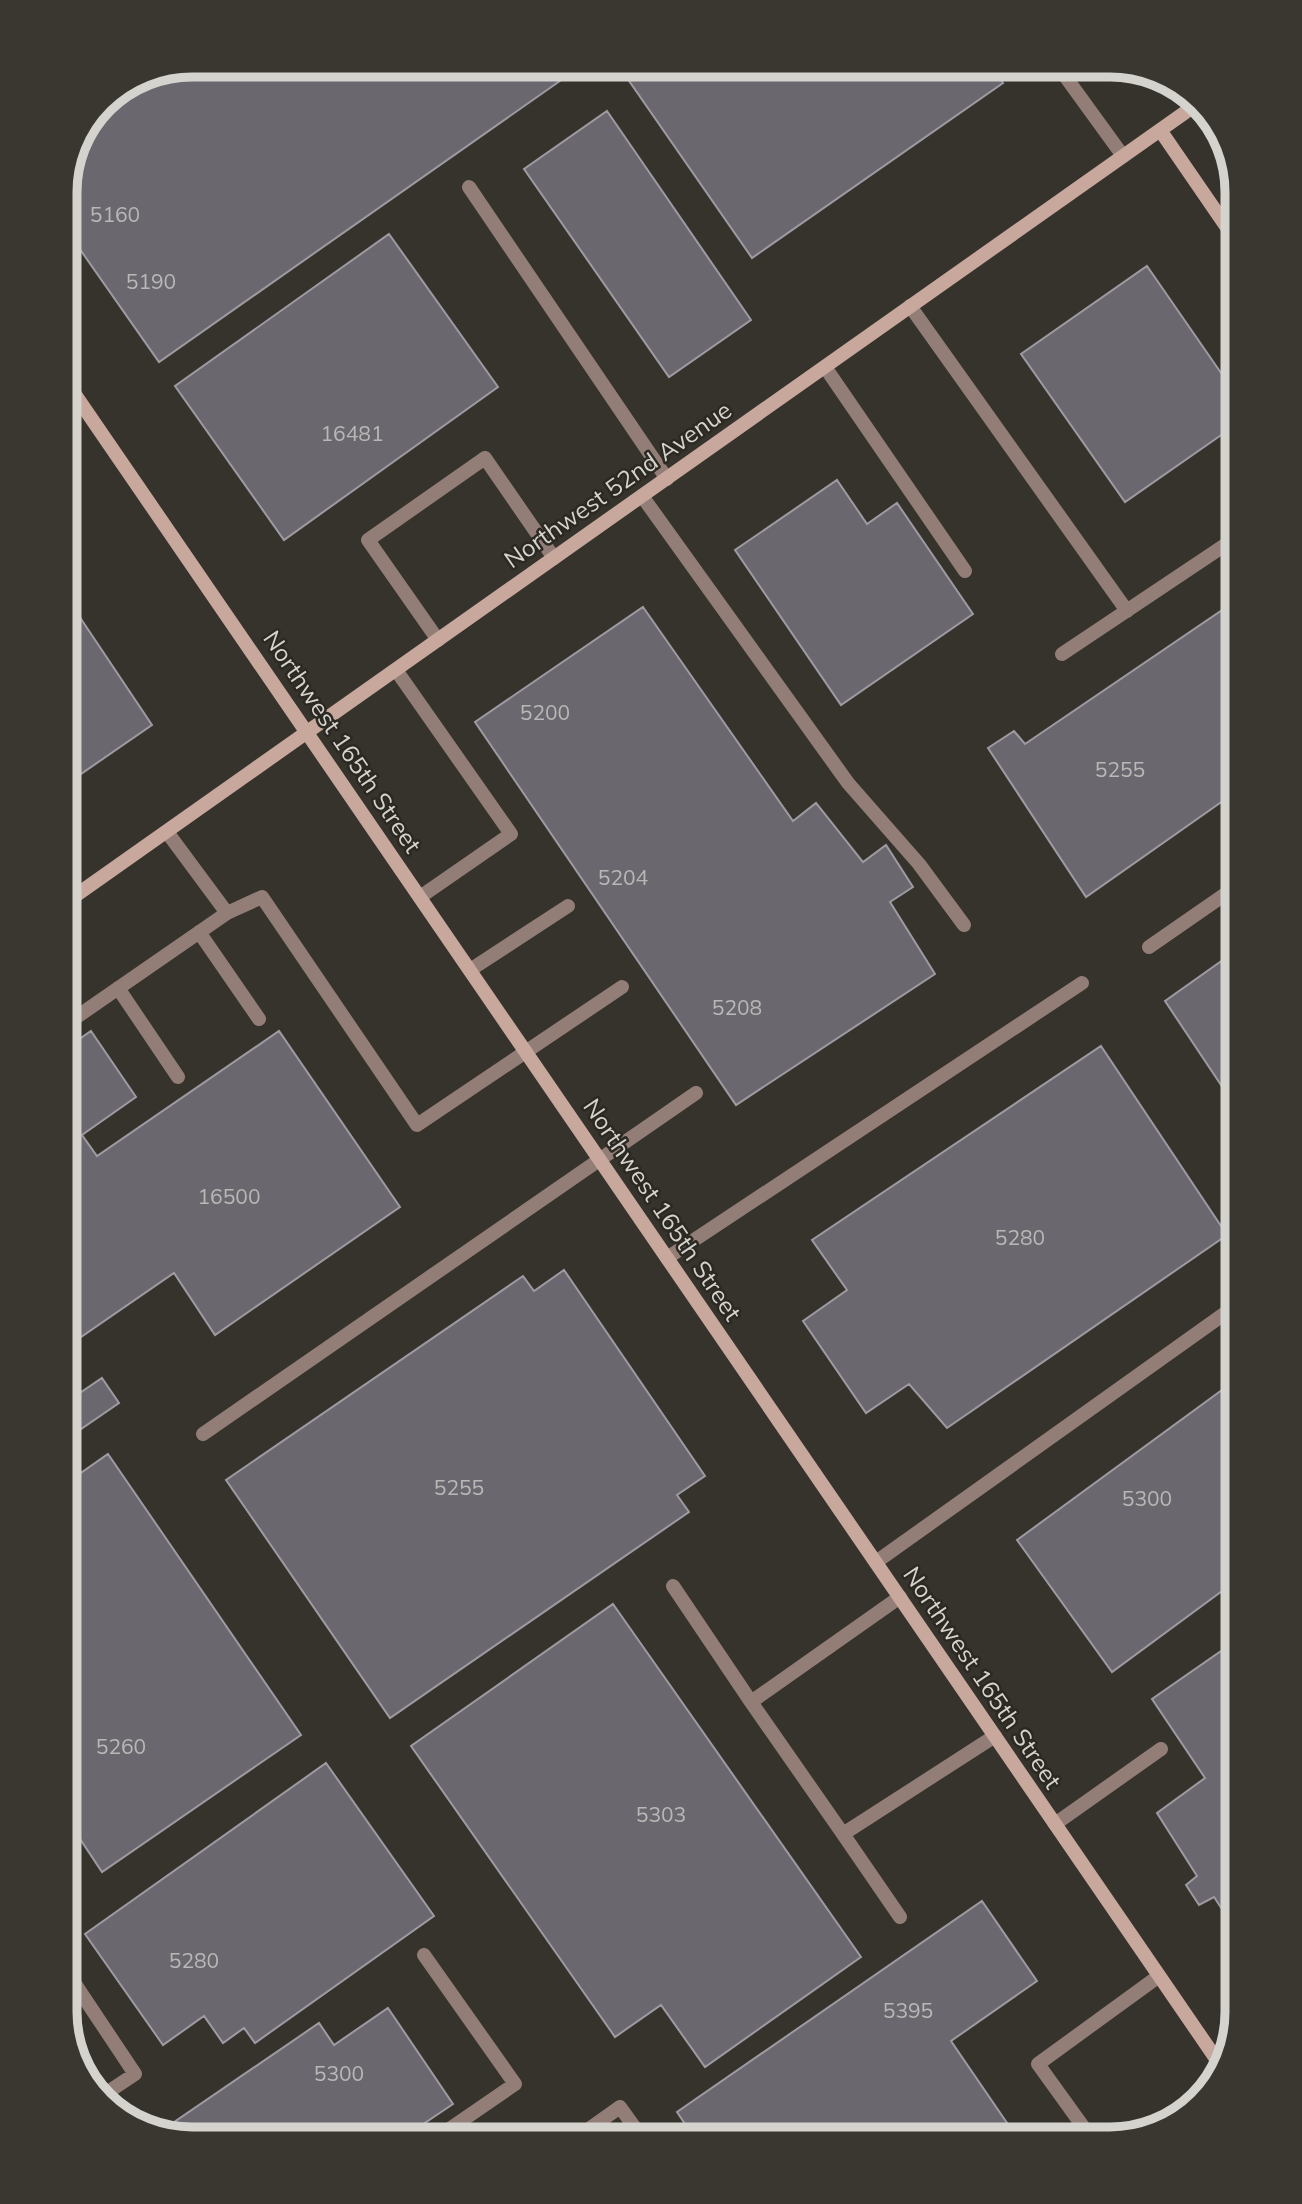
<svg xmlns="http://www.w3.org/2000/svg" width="1302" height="2204" viewBox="0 0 1302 2204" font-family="Mulish,sans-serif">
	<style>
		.building { fill: #6b676f; stroke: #9f9aa2; stroke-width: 2 }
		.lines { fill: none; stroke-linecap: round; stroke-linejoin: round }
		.lane { stroke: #927e77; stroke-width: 14 }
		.secondary { stroke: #c8a79d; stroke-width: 14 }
		.labels { text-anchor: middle; stroke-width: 5; stroke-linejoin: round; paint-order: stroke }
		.number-label { font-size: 21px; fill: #bab8b6 }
		.street-label { font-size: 24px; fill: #d5d3ce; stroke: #2c2922 }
		.rim { fill: none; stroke: #d5d3ce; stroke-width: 9 }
	</style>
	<rect width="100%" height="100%" fill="#36332c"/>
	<path class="building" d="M 192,65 L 575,65 L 577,69 L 159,362 L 65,228 L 65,184 L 99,109 L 151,73 Z
		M 618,65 L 990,65 L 1003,83 L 752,258 Z
		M 607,111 L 751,320 L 669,377 L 524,169 Z
		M 389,234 L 498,387 L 284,540 L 175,386 Z
		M 1147,266 L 1237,396 L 1237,424 L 1125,502 L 1021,354 Z
		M 837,480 L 867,524 L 897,503 L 973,614 L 841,705 L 735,550 Z
		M 65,595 L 152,725 L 65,785 Z
		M 1237,600 L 1237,791 L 1086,897 L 988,748 L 1014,731 L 1025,744 Z
		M 643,607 L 793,821 L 816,803 L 863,862 L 886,845 L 913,887 L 890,902 L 935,974 L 736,1105 L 475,722 Z
		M 1237,950 L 1237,1109 L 1165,1001 Z
		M 91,1031 L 136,1097 L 82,1135 L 97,1156 L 279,1031 L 400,1207 L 215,1335 L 174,1273 L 65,1348 L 65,1186 L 72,1181 L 65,1170 L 65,1049 Z
		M 1101,1046 L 1227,1235 L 947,1428 L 909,1384 L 866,1413 L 803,1321 L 847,1290 L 812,1240 Z
		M 564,1270 L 705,1476 L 677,1495 L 689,1512 L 390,1718 L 226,1480 L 523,1276 L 534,1291 Z
		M 102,1378 L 119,1403 L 65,1440 L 65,1403 Z
		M 1237,1379 L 1237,1580 L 1112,1672 L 1017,1540 Z
		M 108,1454 L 301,1735 L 102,1872 L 80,1839 L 65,1849 L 65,1484 Z
		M 613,1604 L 861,1957 L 705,2067 L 661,2005 L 615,2037 L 411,1746 Z
		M 1237,1640 L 1237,1932 L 1214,1897 L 1199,1905 L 1186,1885 L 1197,1876 L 1157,1813 L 1205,1778 L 1152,1699 Z
		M 326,1763 L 434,1916 L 255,2043 L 244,2028 L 223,2043 L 204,2016 L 163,2045 L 85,1934 Z
		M 982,1901 L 1037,1981 L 951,2041 L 1018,2139 L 695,2139 L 677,2112 Z
		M 388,2008 L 453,2104 L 401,2139 L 184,2139 L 161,2131 L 319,2023 L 334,2045 Z"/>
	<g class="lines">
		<path class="lane" d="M 1057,65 L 1123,156
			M 469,187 L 667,479
			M 910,306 L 1127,611
			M 825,367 L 965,571
			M 642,496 L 848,783 L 919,864 L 964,925
			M 438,640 L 368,540 L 485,458 L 554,558
			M 1062,654 L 1237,537
			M 396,670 L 511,834 L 420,897
			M 227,913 L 262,897 L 417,1125 L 622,987
			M 199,932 L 259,1019
			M 1149,947 L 1237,886
			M 470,970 L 568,906
			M 118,988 L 178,1077
			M 65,1025 L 227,913 L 167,832
			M 667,1258 L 1082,983
			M 203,1434 L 696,1093
			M 876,1562 L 1231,1309
			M 673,1586 L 751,1702
			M 900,1597 L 751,1702 L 843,1834 L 995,1736
			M 1055,1824 L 1161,1749
			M 843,1834 L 900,1917
			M 424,1955 L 515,2084 L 435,2139
			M 65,1969 L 135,2074 L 102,2096
			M 575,2139 L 620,2107 L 643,2139
			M 1092,2139 L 1038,2064 L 1159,1976"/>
		<path class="secondary" d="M 1160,130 L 1237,242
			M 65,380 L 1221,2066
			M 65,903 L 1197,104"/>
	</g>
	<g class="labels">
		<g class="number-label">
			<text x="115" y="222">5160</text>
			<text x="151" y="289">5190</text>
			<text x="352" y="441">16481</text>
			<text x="545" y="720">5200</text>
			<text x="1120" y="777">5255</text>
			<text x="623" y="885">5204</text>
			<text x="737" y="1015">5208</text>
			<text x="229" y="1204">16500</text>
			<text x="1020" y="1245">5280</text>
			<text x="459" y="1495">5255</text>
			<text x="1147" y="1506">5300</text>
			<text x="121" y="1754">5260</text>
			<text x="661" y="1822">5303</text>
			<text x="194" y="1968">5280</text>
			<text x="908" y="2018">5395</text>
			<text x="339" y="2081">5300</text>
		</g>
		<g class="street-label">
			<text transform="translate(618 485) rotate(-35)" y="8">Northwest 52nd Avenue</text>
			<text transform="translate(342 742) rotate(56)" y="8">Northwest 165th Street</text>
			<text transform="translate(662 1210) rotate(56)" y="8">Northwest 165th Street</text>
			<text transform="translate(982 1678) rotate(56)" y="8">Northwest 165th Street</text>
		</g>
	</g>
	<path d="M0 0H1302V2204H0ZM192 77H1110A115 115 0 0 1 1225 192V2012A115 115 0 0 1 1110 2127H192A115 115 0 0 1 77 2012V192A115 115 0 0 1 192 77Z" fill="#3a3730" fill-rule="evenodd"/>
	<path class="rim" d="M192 77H1110A115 115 0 0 1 1225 192V2012A115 115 0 0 1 1110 2127H192A115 115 0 0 1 77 2012V192A115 115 0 0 1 192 77Z"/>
</svg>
